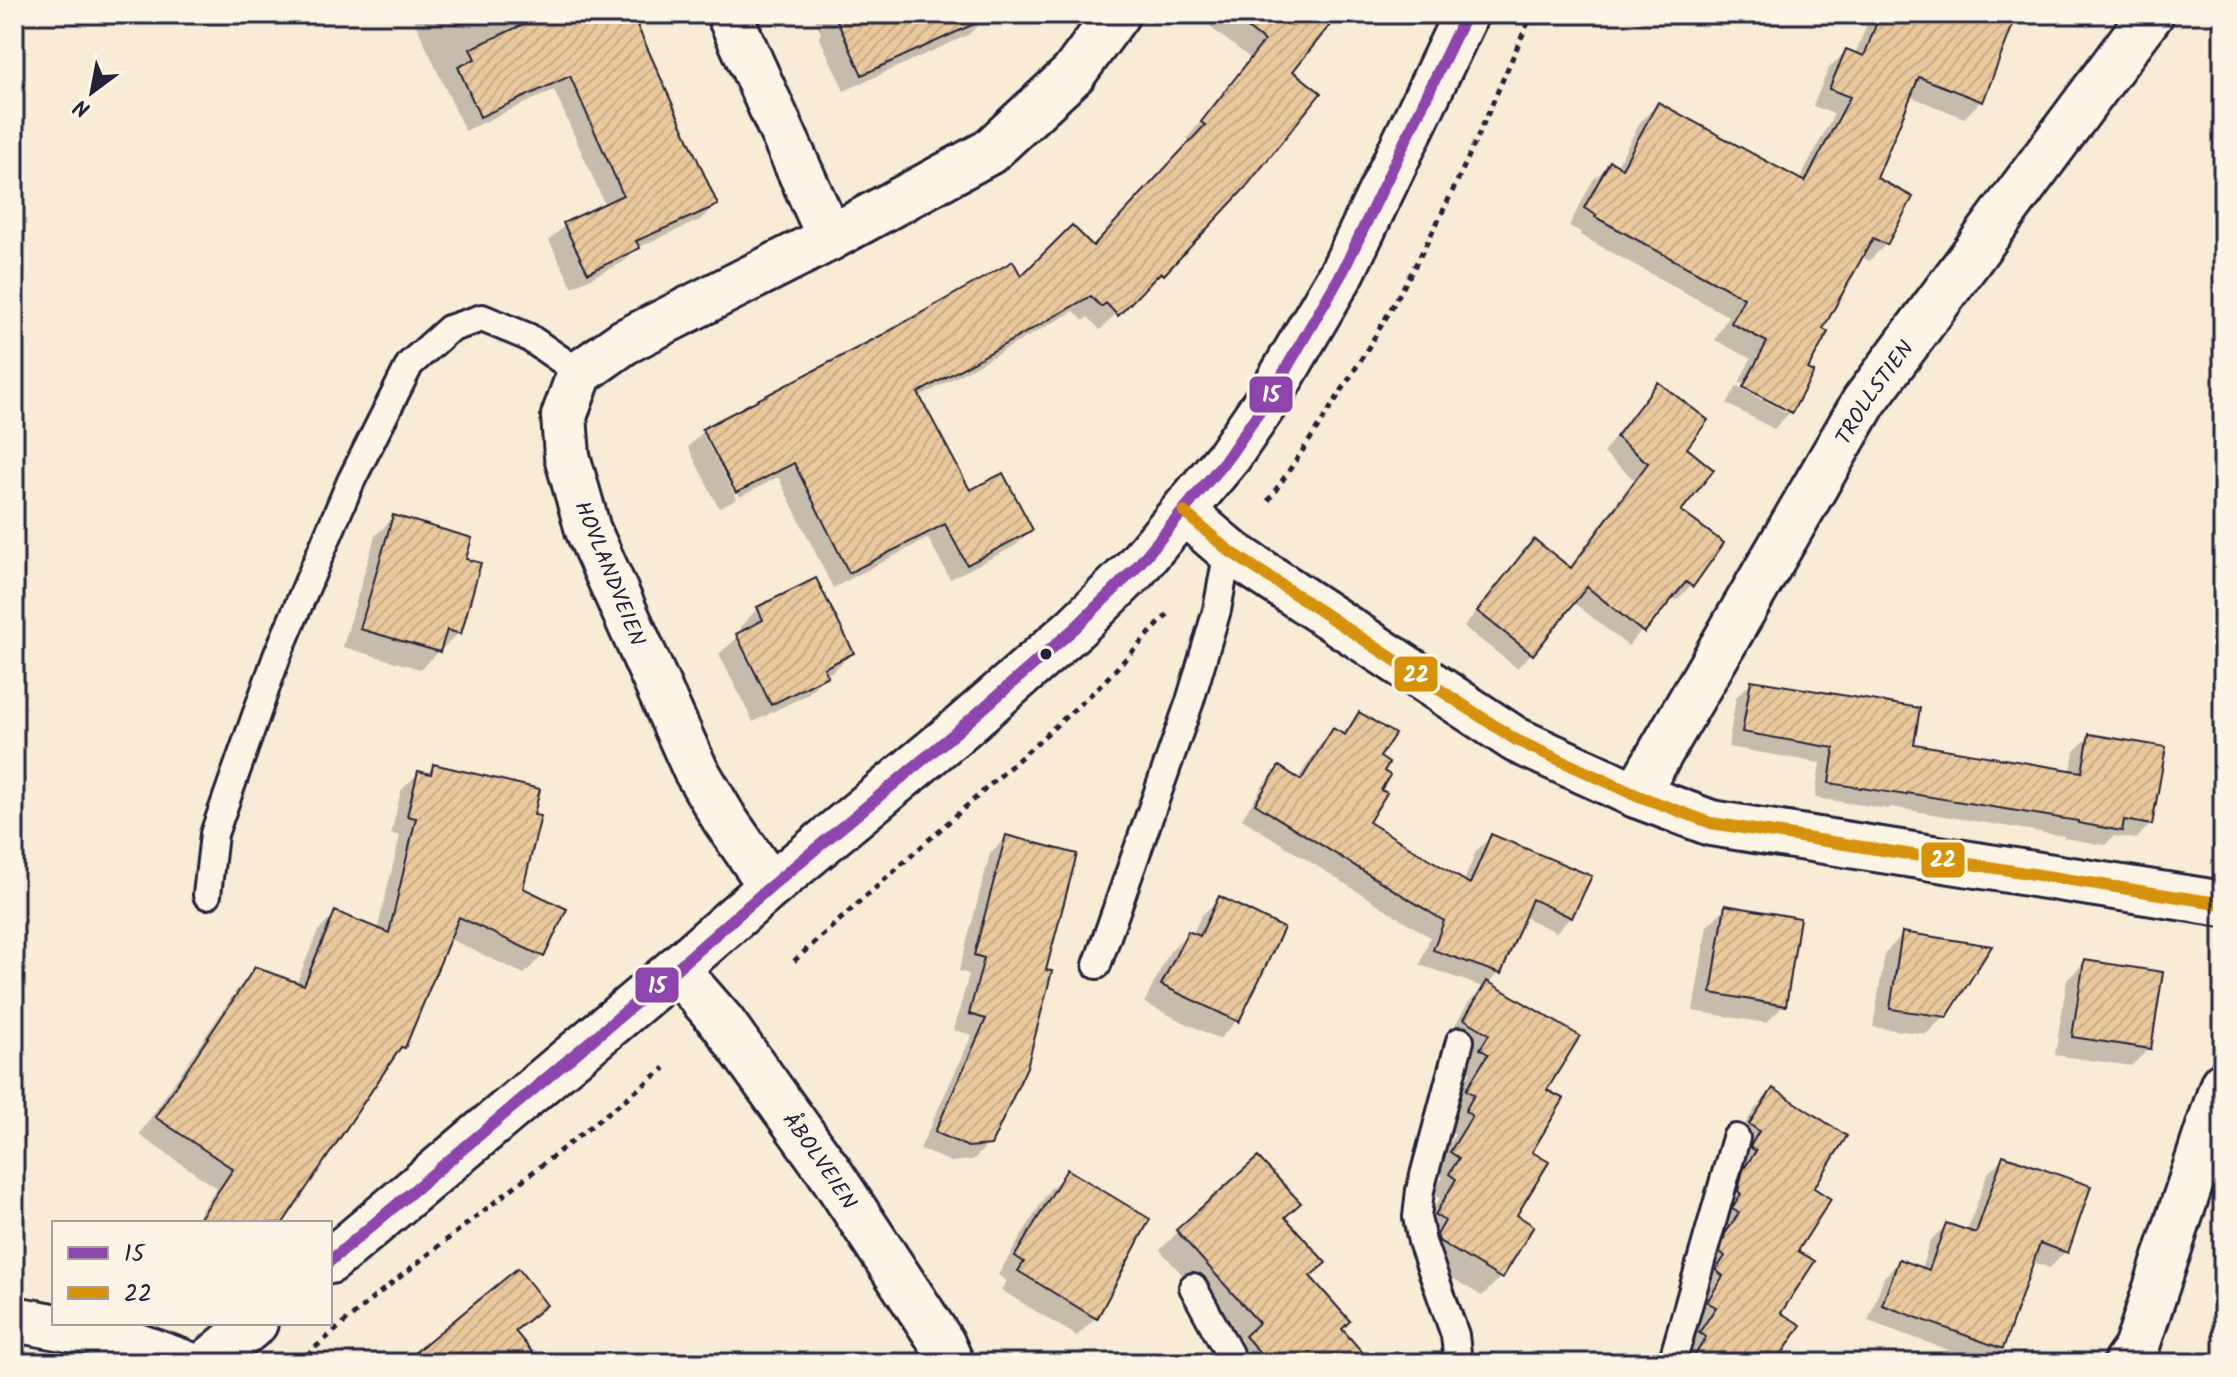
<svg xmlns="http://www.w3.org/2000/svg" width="2237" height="1377" viewBox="0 0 2237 1377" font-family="Kalam,sans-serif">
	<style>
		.shadow { fill: #0003 }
		.building { fill: url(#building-hatch); stroke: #22223b; stroke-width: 2 }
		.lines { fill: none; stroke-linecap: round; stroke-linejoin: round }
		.service-casing { stroke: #22223b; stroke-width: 32 }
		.minor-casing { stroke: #22223b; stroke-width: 50 }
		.secondary-casing { stroke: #22223b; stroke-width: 50 }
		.path { stroke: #22223b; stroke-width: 5; stroke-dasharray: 6 6; stroke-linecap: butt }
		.service { stroke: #fcf5e5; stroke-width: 26 }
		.minor { stroke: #fcf5e5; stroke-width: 44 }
		.secondary { stroke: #fcf5e5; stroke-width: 44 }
		.bus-1-casing { stroke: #fcf5e5; stroke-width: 18 }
		.bus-2-casing { stroke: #fcf5e5; stroke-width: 18 }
		.bus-1 { stroke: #8e44ad; stroke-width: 12 }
		.bus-2 { stroke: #d79209; stroke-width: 12 }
		.bus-dot { fill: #22223b; stroke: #fcf5e5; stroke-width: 3 }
		.labels { text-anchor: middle; stroke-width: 8; stroke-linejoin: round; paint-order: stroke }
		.street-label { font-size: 22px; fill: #22223b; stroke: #fcf5e5 }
		.line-badge { stroke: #fcf5e5; stroke-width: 3 }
		.badge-label { font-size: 22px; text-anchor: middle; font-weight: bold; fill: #fff }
	</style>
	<defs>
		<pattern id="building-hatch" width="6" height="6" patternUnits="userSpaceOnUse" patternTransform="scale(2)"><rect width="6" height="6" fill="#eac99c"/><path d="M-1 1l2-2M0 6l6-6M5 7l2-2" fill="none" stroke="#c8ac87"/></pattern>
	</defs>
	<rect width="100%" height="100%" fill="#f8ecd6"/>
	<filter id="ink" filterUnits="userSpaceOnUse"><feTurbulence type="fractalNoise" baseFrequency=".0125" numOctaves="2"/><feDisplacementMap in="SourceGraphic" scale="16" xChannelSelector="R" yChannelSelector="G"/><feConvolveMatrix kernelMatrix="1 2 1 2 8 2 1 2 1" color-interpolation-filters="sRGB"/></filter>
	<g filter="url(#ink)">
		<path class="shadow" d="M 411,14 L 629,14 L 715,205 L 700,220 L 637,248 L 622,263 L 572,287 L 549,240 L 565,225 L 605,205 L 554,90 L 465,131 Z
			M 813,14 L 984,14 L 986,17 L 968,35 L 844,91 L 819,36 L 821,34 Z
			M 1220,14 L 1336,14 L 1290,71 L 1162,273 L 1146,289 L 1143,286 L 1100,330 L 1088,317 L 1084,321 L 1074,311 L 918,398 L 969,492 L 1031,530 L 1015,546 L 950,579 L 928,538 L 833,588 L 778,477 L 740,497 L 707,434 L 703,434 L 737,499 L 719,508 L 688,447 L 704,431 L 1021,279 L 1093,248 L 1191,142 L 1187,139 L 1250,58 L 1210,27 Z
			M 1871,14 L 2015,14 L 1981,101 L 1964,118 L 1909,96 L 1875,179 L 1886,244 L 1869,261 L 1861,256 L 1821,330 L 1790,412 L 1774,429 L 1727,404 L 1737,386 L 1787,413 L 1787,409 L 1739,382 L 1751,359 L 1715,340 L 1728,316 L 1580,235 L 1581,232 L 1569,226 L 1593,180 L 1610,164 L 1616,167 L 1641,121 L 1658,104 L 1799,181 L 1834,114 L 1813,106 L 1829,68 L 1846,51 L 1855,55 Z
			M 1658,385 L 1684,448 L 1678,512 L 1691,585 L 1677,600 L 1671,596 L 1628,646 L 1573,602 L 1532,653 L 1517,668 L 1464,627 L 1520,556 L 1535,542 L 1568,569 L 1634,479 L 1603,453 L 1644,399 Z
			M 393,518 L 464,560 L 459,633 L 420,669 L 343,647 L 375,536 Z
			M 758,608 L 852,653 L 833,671 L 825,675 L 808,694 L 753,722 L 719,654 L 743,633 L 740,627 Z
			M 1752,682 L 1912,746 L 2071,772 L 2074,751 L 2090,736 L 2151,824 L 2135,839 L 2114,836 L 2105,845 L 2064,838 L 2064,836 L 1891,807 L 1889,809 L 1815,798 L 1820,763 L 1728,747 L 1736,697 Z
			M 1360,714 L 1382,772 L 1366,822 L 1463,883 L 1476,851 L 1491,837 L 1571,917 L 1556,932 L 1522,916 L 1499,973 L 1488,984 L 1545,1091 L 1515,1216 L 1532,1226 L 1500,1278 L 1482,1296 L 1421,1259 L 1418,1234 L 1440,1198 L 1432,1193 L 1443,1177 L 1433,1171 L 1455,1134 L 1448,1130 L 1458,1114 L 1449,1109 L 1471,1072 L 1463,1067 L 1472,1052 L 1447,1038 L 1469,1002 L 1483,987 L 1420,965 L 1430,937 L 1242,819 L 1264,784 L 1279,769 L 1297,780 L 1319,746 L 1334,731 L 1341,735 Z
			M 434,766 L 521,889 L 564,910 L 542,956 L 524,974 L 448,938 L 403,1047 L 389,1060 L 280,1223 L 193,1223 L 217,1188 L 139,1135 L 238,988 L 256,970 L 296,984 L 318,931 L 336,914 L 377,931 L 400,836 L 391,834 L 401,791 L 418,773 L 426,775 Z
			M 1006,837 L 989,1143 L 973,1160 L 951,1162 L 920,1149 L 972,1035 L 954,1030 L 969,974 L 959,971 L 990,854 Z
			M 1220,898 L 1282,929 L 1237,1021 L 1219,1039 L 1144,1003 L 1170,951 L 1188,933 L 1192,935 L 1201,916 Z
			M 1726,908 L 1784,1005 L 1766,1023 L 1693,1011 L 1707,926 Z
			M 1903,934 L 1945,1016 L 1926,1034 L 1873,1027 L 1885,953 Z
			M 2085,962 L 2150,1048 L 2131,1066 L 2055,1055 L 2067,980 Z
			M 1773,1091 L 1811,1188 L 1778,1314 L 1774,1363 L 1685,1363 L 1690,1356 L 1682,1352 L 1699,1326 L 1690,1320 L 1706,1295 L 1699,1289 L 1733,1143 L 1755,1109 Z
			M 2003,1158 L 2066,1251 L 2050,1268 L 2031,1261 L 2002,1348 L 1986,1363 L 1984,1363 L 1868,1321 L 1884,1277 L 1900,1261 L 1921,1269 L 1930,1241 L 1946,1225 L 1967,1232 L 1987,1174 Z
			M 1068,1172 L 1147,1220 L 1095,1318 L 1077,1336 L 1001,1290 L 1007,1281 L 998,1275 L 1049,1190 Z
			M 1283,1218 L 1309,1277 L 1339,1329 L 1366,1363 L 1235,1363 L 1228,1355 L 1242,1341 L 1160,1250 L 1178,1232 Z"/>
		<path class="building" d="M 546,14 L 632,14 L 718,205 L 636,241 L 640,248 L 588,273 L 563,223 L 623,195 L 570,76 L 480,117 L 458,67 L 475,59 L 470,49 Z
			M 834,14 L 996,14 L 862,75 Z
			M 1230,14 L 1339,14 L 1293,71 L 1321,93 L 1245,188 L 1164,275 L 1161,272 L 1118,316 L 1106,303 L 1101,307 L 1091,296 L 918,393 L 970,490 L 1003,473 L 1033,530 L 967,565 L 945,524 L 849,573 L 794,463 L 736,493 L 702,429 L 882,335 L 1013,261 L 1021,276 L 1072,225 L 1093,246 L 1205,125 L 1201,122 L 1264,41 Z
			M 1880,14 L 2017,14 L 1983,102 L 1919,77 L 1877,178 L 1913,197 L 1887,245 L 1873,238 L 1823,329 L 1828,332 L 1808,369 L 1814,372 L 1792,413 L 1743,387 L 1767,342 L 1731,323 L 1744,298 L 1595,217 L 1596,215 L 1584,208 L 1610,161 L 1622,168 L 1658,102 L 1805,182 L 1850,97 L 1829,89 L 1846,49 L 1864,56 Z
			M 1658,382 L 1708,420 L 1687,448 L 1714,470 L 1681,511 L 1724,543 L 1693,587 L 1686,582 L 1644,633 L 1587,587 L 1533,655 L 1477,611 L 1534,539 L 1571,568 L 1648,463 L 1616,437 Z
			M 393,515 L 472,538 L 466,559 L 481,563 L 461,634 L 447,630 L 440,652 L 360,629 Z
			M 816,578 L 854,653 L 824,668 L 828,676 L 771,705 L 736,634 L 763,620 L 757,607 Z
			M 1751,680 L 1920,708 L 1914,744 L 2082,772 L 2089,734 L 2166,747 L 2152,825 L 2124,820 L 2122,831 L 2078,823 L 2078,821 L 1907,793 L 1906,795 L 1829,783 L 1834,748 L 1742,732 Z
			M 1359,712 L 1395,734 L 1380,757 L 1389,763 L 1384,771 L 1390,775 L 1381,790 L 1387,793 L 1369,822 L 1470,884 L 1491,834 L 1592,876 L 1572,918 L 1532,899 L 1501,974 L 1433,950 L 1444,921 L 1255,804 L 1279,766 L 1301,780 L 1333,728 L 1345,735 Z
			M 433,764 L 540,789 L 534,815 L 541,816 L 523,888 L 567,909 L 544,957 L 459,917 L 405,1048 L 401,1047 L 283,1223 L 197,1223 L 233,1169 L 155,1117 L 255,967 L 304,985 L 335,911 L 389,933 L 416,818 L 407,816 L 418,771 L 431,774 Z
			M 1006,835 L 1077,854 L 1046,970 L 1052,971 L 1027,1067 L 991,1145 L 968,1147 L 935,1132 L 986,1019 L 969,1014 L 984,958 L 974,955 Z
			M 1219,896 L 1284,928 L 1239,1022 L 1161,985 L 1188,931 L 1200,936 Z
			M 1725,905 L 1800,918 L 1786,1006 L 1711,993 Z
			M 1902,932 L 1992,946 L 1947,1017 L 1890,1009 Z
			M 2084,960 L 2163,972 L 2151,1049 L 2072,1037 Z
			M 1487,981 L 1580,1036 L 1547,1090 L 1564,1099 L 1532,1152 L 1549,1162 L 1517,1215 L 1534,1226 L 1502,1279 L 1439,1241 L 1437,1235 L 1445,1221 L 1435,1215 L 1456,1179 L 1449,1174 L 1459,1158 L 1450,1152 L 1472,1116 L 1465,1111 L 1474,1095 L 1466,1090 L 1488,1054 L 1480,1049 L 1489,1034 L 1464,1019 Z
			M 1773,1088 L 1847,1136 L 1814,1188 L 1831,1199 L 1798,1251 L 1815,1261 L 1781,1313 L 1801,1325 L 1776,1363 L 1690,1363 L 1706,1337 L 1699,1333 L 1716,1307 L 1707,1302 L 1723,1276 L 1716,1270 L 1725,1256 L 1720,1252 L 1725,1234 L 1739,1213 L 1732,1209 L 1741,1194 L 1738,1191 L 1743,1170 L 1756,1151 L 1750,1147 L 1759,1131 L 1749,1124 Z
			M 2003,1155 L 2091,1186 L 2068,1253 L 2040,1243 L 2003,1349 L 1882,1305 L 1899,1259 L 1929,1270 L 1946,1223 L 1976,1233 Z
			M 1258,1157 L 1301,1203 L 1285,1217 L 1326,1263 L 1310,1276 L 1350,1321 L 1342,1329 L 1372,1363 L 1269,1363 L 1245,1336 L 1259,1323 L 1176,1230 Z
			M 1067,1169 L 1150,1219 L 1097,1319 L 1018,1271 L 1024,1262 L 1015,1256 Z
			M 518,1268 L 547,1305 L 515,1331 L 541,1363 L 402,1363 Z"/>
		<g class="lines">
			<g class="service-casing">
				<path id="service" d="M 207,895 L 214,834 L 277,656 L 351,481 L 410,364 L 449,329 L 482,318 L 528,337 L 580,373
					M 1097,965 L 1190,701 L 1217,610 L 1228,550
					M 1193,1287 L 1234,1363
					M 1458,1363 L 1455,1335 L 1422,1242 L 1417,1217 L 1420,1190 L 1460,1041
					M 1672,1363 L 1736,1138"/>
			</g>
			<g class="minor-casing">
				<g id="minor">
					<path d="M 729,14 L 830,238"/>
					<path d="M 1184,512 L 1228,550 L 1516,740 L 1636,795 L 1711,823 L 2223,904"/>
					<path id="s1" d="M 1636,795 L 1864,402 L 2151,14"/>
					<path d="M 771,886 L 725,820 L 695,769 L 588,530 L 567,456 L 564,416 L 580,373 L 624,342 L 830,238 L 989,152 L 1073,74 L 1117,14"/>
					<path id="s2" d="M 676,969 L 723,1023 L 829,1171 L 942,1343 L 951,1363"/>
					<path d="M 14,1319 L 112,1337 L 185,1363"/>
					<path d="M 2126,1363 L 2136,1349 L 2223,1084"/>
				</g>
			</g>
			<g class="secondary-casing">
				<path id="secondary" d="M 330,1261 L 676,969 L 771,886 L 955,733 L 1076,627 L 1135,569 L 1229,456 L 1272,393 L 1343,271 L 1466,14
					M 207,1363 L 255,1323"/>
			</g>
			<path class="path" d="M 1268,501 C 1335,405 1402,299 1452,192 C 1480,134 1505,73 1532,14
				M 794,961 L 1098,688 L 1169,613
				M 297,1363 L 378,1294 L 665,1068"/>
			<use href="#service" class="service"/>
			<use href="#minor" class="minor"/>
			<use href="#secondary" class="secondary"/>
			<g class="bus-1-casing">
				<path id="bus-1" d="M 330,1261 L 676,969 L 771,886 L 955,733 L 1076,627 L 1135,569 L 1229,456 L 1272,393 L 1343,271 L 1466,14"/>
			</g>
			<g class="bus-2-casing">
				<path id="bus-2" d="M 1184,512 L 1228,550 L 1516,740 L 1636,795 L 1711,823 L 2223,904"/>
			</g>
			<use href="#bus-1" class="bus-1"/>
			<use href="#bus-2" class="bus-2"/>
		</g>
	</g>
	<circle class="bus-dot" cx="1046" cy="654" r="7"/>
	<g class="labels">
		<g class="street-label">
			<text dy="8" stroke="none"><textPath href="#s1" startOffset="468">TROLLSTIEN</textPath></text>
			<text transform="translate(611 573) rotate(68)" y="8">HOVLANDVEIEN</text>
			<text dy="8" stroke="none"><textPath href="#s2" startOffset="240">ÅBOLVEIEN</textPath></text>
		</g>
	</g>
	<g class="line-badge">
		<rect x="1248" y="375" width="46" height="39" rx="8" fill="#8e44ad"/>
		<rect x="1393" y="655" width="46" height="38" rx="8" fill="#d79209"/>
		<rect x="1920" y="841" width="46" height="38" rx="8" fill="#d79209"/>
		<rect x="634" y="966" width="46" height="38" rx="8" fill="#8e44ad"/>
	</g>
	<g class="badge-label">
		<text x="1271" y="402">15</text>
		<text x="1416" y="682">22</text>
		<text x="1943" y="867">22</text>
		<text x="657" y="993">15</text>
	</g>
	<rect width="2237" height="1377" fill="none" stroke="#fcf5e5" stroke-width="48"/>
	<rect x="24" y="24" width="2189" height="1329" fill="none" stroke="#22223b" stroke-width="3" filter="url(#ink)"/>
	<rect x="52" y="1221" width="280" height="104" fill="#fcf5e5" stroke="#a5a1a1" stroke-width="2"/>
	<rect x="68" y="1247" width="40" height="12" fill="#8e44ad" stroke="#a5a1a1" stroke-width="2"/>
	<text x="124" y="1261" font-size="24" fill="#22223b">15</text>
	<rect x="68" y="1287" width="40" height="12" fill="#d79209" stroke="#a5a1a1" stroke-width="2"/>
	<text x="124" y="1301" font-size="24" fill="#22223b">22</text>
	<g transform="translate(92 92) rotate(212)" stroke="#fcf5e5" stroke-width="6" paint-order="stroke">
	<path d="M0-6L14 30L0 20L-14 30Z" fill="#22223b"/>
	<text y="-12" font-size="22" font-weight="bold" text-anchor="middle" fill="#22223b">N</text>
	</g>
</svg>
